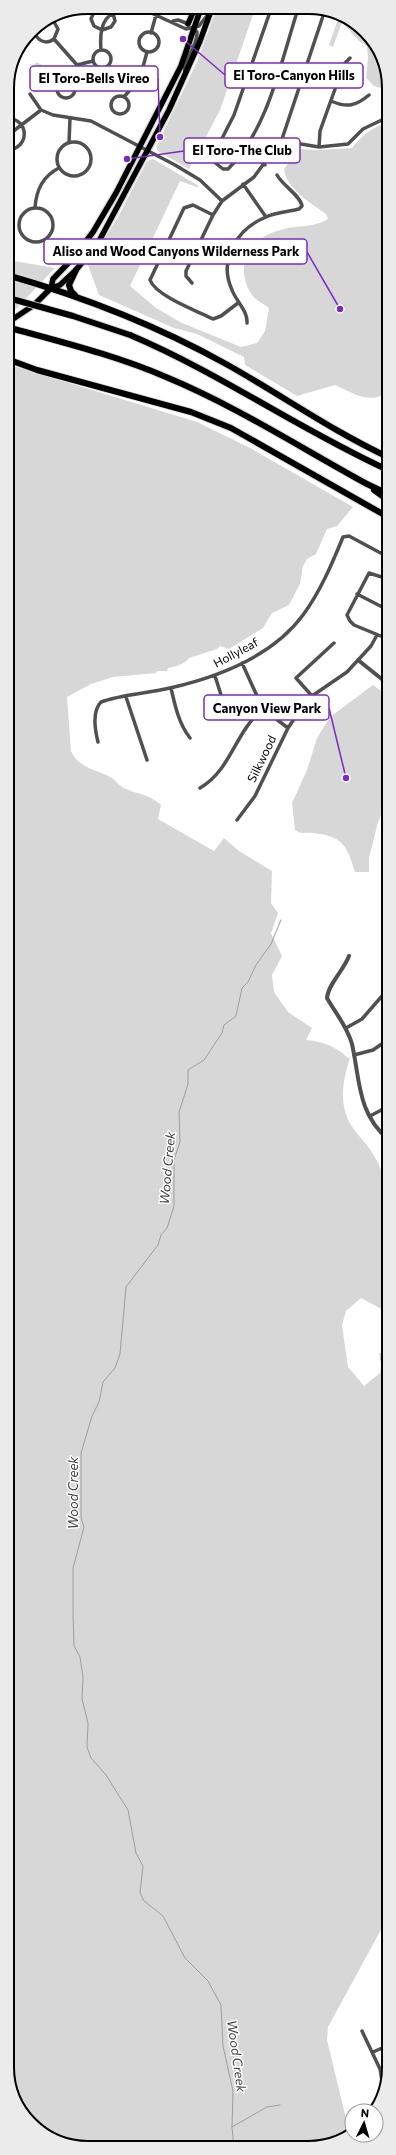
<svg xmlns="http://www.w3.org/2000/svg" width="396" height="2155" viewBox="0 0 396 2155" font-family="Commissioner,sans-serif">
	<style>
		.green { fill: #d7d7d7 }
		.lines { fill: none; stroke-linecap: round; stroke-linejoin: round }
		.stream { stroke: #9e9e9e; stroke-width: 1 }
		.primary-casing { stroke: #dbdbdb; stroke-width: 8 }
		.motorway-casing { stroke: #dbdbdb; stroke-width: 8 }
		.minor { stroke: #505050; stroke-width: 3.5 }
		.tertiary { stroke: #505050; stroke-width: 4 }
		.primary { stroke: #000; stroke-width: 5.5 }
		.motorway { stroke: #000; stroke-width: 6 }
		.motorway-bridge-casing { stroke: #dbdbdb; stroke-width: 8; stroke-linecap: butt }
		.motorway-bridge { stroke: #000; stroke-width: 6 }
		.labels { text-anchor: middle; stroke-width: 3; stroke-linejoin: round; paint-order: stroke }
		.street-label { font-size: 12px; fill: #000; stroke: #fff }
		.water-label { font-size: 13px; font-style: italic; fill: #3f3f3f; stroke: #fff }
		.rim { fill: none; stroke: #000; stroke-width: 2 }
		.leader { fill: none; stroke: #7b2cbf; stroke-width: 1.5 }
		.callout-dot { fill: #7b2cbf; stroke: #fff; stroke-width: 1.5 }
		.callout { fill: #fff; stroke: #7b2cbf; stroke-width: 1.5 }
		.callout-label { font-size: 13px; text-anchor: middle; font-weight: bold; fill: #000 }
	</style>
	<rect width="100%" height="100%" fill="#fff"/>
	<path class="green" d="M 217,8 L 255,9 L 220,110 L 189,169 L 158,151 L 156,147 L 196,64 Z
		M 339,16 L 369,35 L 388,77 L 388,90 L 374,86 L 366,78 L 368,58 L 367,46 L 359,41 L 342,22 L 333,47 L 329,45 Z
		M 36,62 L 42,65 L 36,77 L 30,73 Z
		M 388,122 L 388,393 L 386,394 L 388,398 L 383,395 C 366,403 351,392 335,385 L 297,396 L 245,365 L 244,357 L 197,334 L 174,328 L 99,295 L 88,265 L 118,217 L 147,161 L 153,159 L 199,186 L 197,187 L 180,181 L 130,286 L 156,308 L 182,323 L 241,347 L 257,343 L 265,331 L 269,308 C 264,304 255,300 252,295 C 232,264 251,236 284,229 C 299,225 314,228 328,219 L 326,214 C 310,202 287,190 284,169 L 299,149 L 317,150 L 352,148 C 363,134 372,128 388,122 Z
		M 7,253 L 14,261 L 55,268 L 14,311 L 7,314 Z
		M 7,364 L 197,422 L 252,449 L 353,507 L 337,526 L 327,529 L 316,554 L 307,559 L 303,566 L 300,584 L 289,605 L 272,613 L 263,628 L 229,649 L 220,646 L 217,649 L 189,658 C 185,664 175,667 168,668 L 167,671 L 157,671 L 156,673 L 113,677 L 91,684 L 67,697 L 71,751 C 79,769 97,769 112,778 C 116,781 120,786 124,788 C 139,795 147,793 161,805 L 158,819 L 214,851 L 224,838 L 239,851 L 272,871 L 271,903 L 278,913 L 271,933 L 282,956 L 272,975 L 274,992 L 288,1012 L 312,1028 L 306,1040 C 322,1041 337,1047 348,1058 L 350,1057 C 345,1075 340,1092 345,1111 C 349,1128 362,1137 371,1151 C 389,1176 394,1216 382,1244 L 389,1253 L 389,1313 L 361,1298 L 346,1311 L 342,1325 L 348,1367 L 364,1386 L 380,1373 L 381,1365 L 379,1353 L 389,1353 L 389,1915 L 328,2027 L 327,2040 L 350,2135 L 344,2140 L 319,2147 L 72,2146 L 27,2121 L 8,2078 Z
		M 373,685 L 388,696 L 389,796 L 378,822 L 369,858 L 369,872 L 355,872 C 347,846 343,836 313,833 C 305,832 302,835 295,830 L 292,803 L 307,770 L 317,738 L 330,717 Z"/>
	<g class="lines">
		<path class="stream" d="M 232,2127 L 267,2107 L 280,2105
			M 234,2147 L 232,2127 L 233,2091 L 223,2046 L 221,2005 L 208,1981 L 185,1958 L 163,1916 L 144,1901 L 140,1893 L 143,1866 L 136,1853 L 128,1810 L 106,1775 L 91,1758 L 87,1747 L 88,1723 L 82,1699 L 83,1677 L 80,1657 L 74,1646 L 73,1613 L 73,1568 L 84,1527 L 81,1518 L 81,1453 L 92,1416 L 99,1402 L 103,1382 L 115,1368 L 120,1354 L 126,1287 L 158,1245 L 161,1235 L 167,1228 L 174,1206 L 174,1160 L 180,1142 L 179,1112 L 188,1084 L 188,1070 L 204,1060 L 222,1033 L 224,1025 L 236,1016 L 242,988 L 248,982 L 256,965 L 271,944 L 281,920"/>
		<g class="primary-casing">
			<path id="primary" d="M 188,24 L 195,8
				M 51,288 L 53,279 L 75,256 L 93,232 L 116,193 L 181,66 L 201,8
				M 7,323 L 34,305 L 51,288 L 60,285 L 76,270 L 98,243 L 169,110 L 200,41 L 212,8"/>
		</g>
		<g class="motorway-casing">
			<path id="motorway" d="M 7,275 C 84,297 156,325 226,364 C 280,394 332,431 388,457
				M 75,295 L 71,291 L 69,285 L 76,270
				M 7,327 C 61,342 115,355 166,377 C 236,406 301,448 367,484 L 388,494
				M 130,335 C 220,373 300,430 388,470
				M 7,359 L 37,370 L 191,412 L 231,428 L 388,517
				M 374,490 L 388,500"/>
		</g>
		<path class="minor" d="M 102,7 L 94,12 L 91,19 L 94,26 L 102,30 L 111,27 L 115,21 L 113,13 L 105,7
			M 143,8 L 147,11 L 186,29 L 199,26 L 209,13
			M 271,9 L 234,115 L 213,156 L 213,161 L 223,169 L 228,169 C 268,130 281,61 298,9
			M 317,10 L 324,12
			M 173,21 L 178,20 L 189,24
			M 35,27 C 33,39 45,46 54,39 L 58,29 L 54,22 L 48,19
			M139 42a10 10 0 1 1 20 0a10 10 0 1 1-20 0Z
			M 151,33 L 156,15
			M 54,39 L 77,65
			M93 59a9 9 0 1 1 18 0a9 9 0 1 1-18 0Z
			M 101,50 C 100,37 100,19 114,13 C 118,11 121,12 124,7
			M 185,74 C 182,60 198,47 197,32 L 193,28
			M57 89a9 9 0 1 1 18 0a9 9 0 1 1-18 0Z
			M 69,81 L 77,65 L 93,61
			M 30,94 L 41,110 L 53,115 L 91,121 L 175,165 L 200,180 L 222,201
			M111 105a9 9 0 1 1 18 0a9 9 0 1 1-18 0Z
			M 124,97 L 140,78 L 147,52
			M 331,101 C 347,108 356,106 369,95
			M 7,118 C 30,119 30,149 7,150
			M 7,136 L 41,110
			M 282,139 L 301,144 L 319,147 L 348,144 L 363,129 L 388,117
			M57 159a17 17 0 1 1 34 0a17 17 0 1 1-34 0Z
			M 69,143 L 70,118
			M 319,147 L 320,131 L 344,64 L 350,58
			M 245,149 L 265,165
			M 243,184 L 266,217
			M19 225a17 17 0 1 1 34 0a17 17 0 1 1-34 0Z
			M 35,208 C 36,190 43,176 59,168
			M 213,215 L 193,205 L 184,208 L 150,280 C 156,296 197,311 213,319 L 221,316 L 238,303
			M 192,283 L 186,276 L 186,271 L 213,215 L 222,201 L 254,177 L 282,139 L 325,10
			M 247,323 C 248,311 236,301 232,290 C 218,259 237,229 266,217 C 277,212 288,212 299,209 L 302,206 C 301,196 283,186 277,175
			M 388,579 L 369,573 L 347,615 L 350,621 L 354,625 L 388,639
			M 357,594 L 388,610
			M 242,663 L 263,709 L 288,728
			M 215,676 L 222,698
			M 171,688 C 175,706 179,724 190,738
			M 312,696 L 296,678 L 334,643
			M 126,697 L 147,760
			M 98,742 C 95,730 92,711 101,702 C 119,695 149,693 170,688 C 218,677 272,657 303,615 C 320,592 332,564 343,537 L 349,536 L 388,557
			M 200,788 C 232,769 234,733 263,709
			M 237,820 L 255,796 L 288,728 L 302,707 L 312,696 L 347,672 L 371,646 L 377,635
			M 346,1028 L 362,1019 L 389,988
			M 354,1055 L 373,1050 L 389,1039
			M 370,1116 L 389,1106
			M 362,2031 L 380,2069 L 383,2086
			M 373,2052 L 389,2045"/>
		<path class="tertiary" d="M 358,660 L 388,684
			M 349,956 C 344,970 328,984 327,998 C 336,1014 347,1026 352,1044 C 360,1079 357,1114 389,1140"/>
		<use href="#primary" class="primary"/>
		<use href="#motorway" class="motorway"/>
		<g class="motorway-bridge-casing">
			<path id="motorway-bridge" d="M 12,299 L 73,316 L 130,335"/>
		</g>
		<use href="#motorway-bridge" class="motorway-bridge"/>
	</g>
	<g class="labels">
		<g class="street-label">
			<text transform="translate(236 653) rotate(-28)" y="4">Hollyleaf</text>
			<text transform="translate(262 759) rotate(-64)" y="4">Silkwood</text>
		</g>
		<g class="water-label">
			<text transform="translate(167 1168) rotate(-85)" y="5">Wood Creek</text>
			<text transform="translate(73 1493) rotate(-90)" y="5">Wood Creek</text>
			<text transform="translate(237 2056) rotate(82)" y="5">Wood Creek</text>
		</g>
	</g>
	<path d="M0 0H396V2155H0ZM88 14H308A74 74 0 0 1 382 88V2067A74 74 0 0 1 308 2141H88A74 74 0 0 1 14 2067V88A74 74 0 0 1 88 14Z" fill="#ebebeb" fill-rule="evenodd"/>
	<path class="rim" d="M88 14H308A74 74 0 0 1 382 88V2067A74 74 0 0 1 308 2141H88A74 74 0 0 1 14 2067V88A74 74 0 0 1 88 14Z"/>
	<path class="leader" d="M183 39L225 75M160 137L158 78M127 159L184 151M340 309L307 252M346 778L329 708"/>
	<g class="callout-dot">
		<circle cx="183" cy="39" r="4"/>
		<circle cx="160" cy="137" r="4"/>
		<circle cx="127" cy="159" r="4"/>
		<circle cx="340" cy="309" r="4"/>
		<circle cx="346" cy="778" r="4"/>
	</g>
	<g class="callout">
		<rect x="225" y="63" width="138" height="25" rx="4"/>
		<rect x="30" y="66" width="128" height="25" rx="4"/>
		<rect x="184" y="138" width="116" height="25" rx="4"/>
		<rect x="44" y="239" width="263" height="25" rx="4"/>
		<rect x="204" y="695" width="125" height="25" rx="4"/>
	</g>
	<g class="callout-label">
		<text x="294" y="80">El Toro-Canyon Hills</text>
		<text x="94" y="83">El Toro-Bells Vireo</text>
		<text x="242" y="155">El Toro-The Club</text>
		<text x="176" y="256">Aliso and Wood Canyons Wilderness Park</text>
		<text x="267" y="713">Canyon View Park</text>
	</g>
	<g transform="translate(364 2123) rotate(5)"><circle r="19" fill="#ffffff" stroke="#999999"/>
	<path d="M0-3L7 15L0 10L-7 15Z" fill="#000000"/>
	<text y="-6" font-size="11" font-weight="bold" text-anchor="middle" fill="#000000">N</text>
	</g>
</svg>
